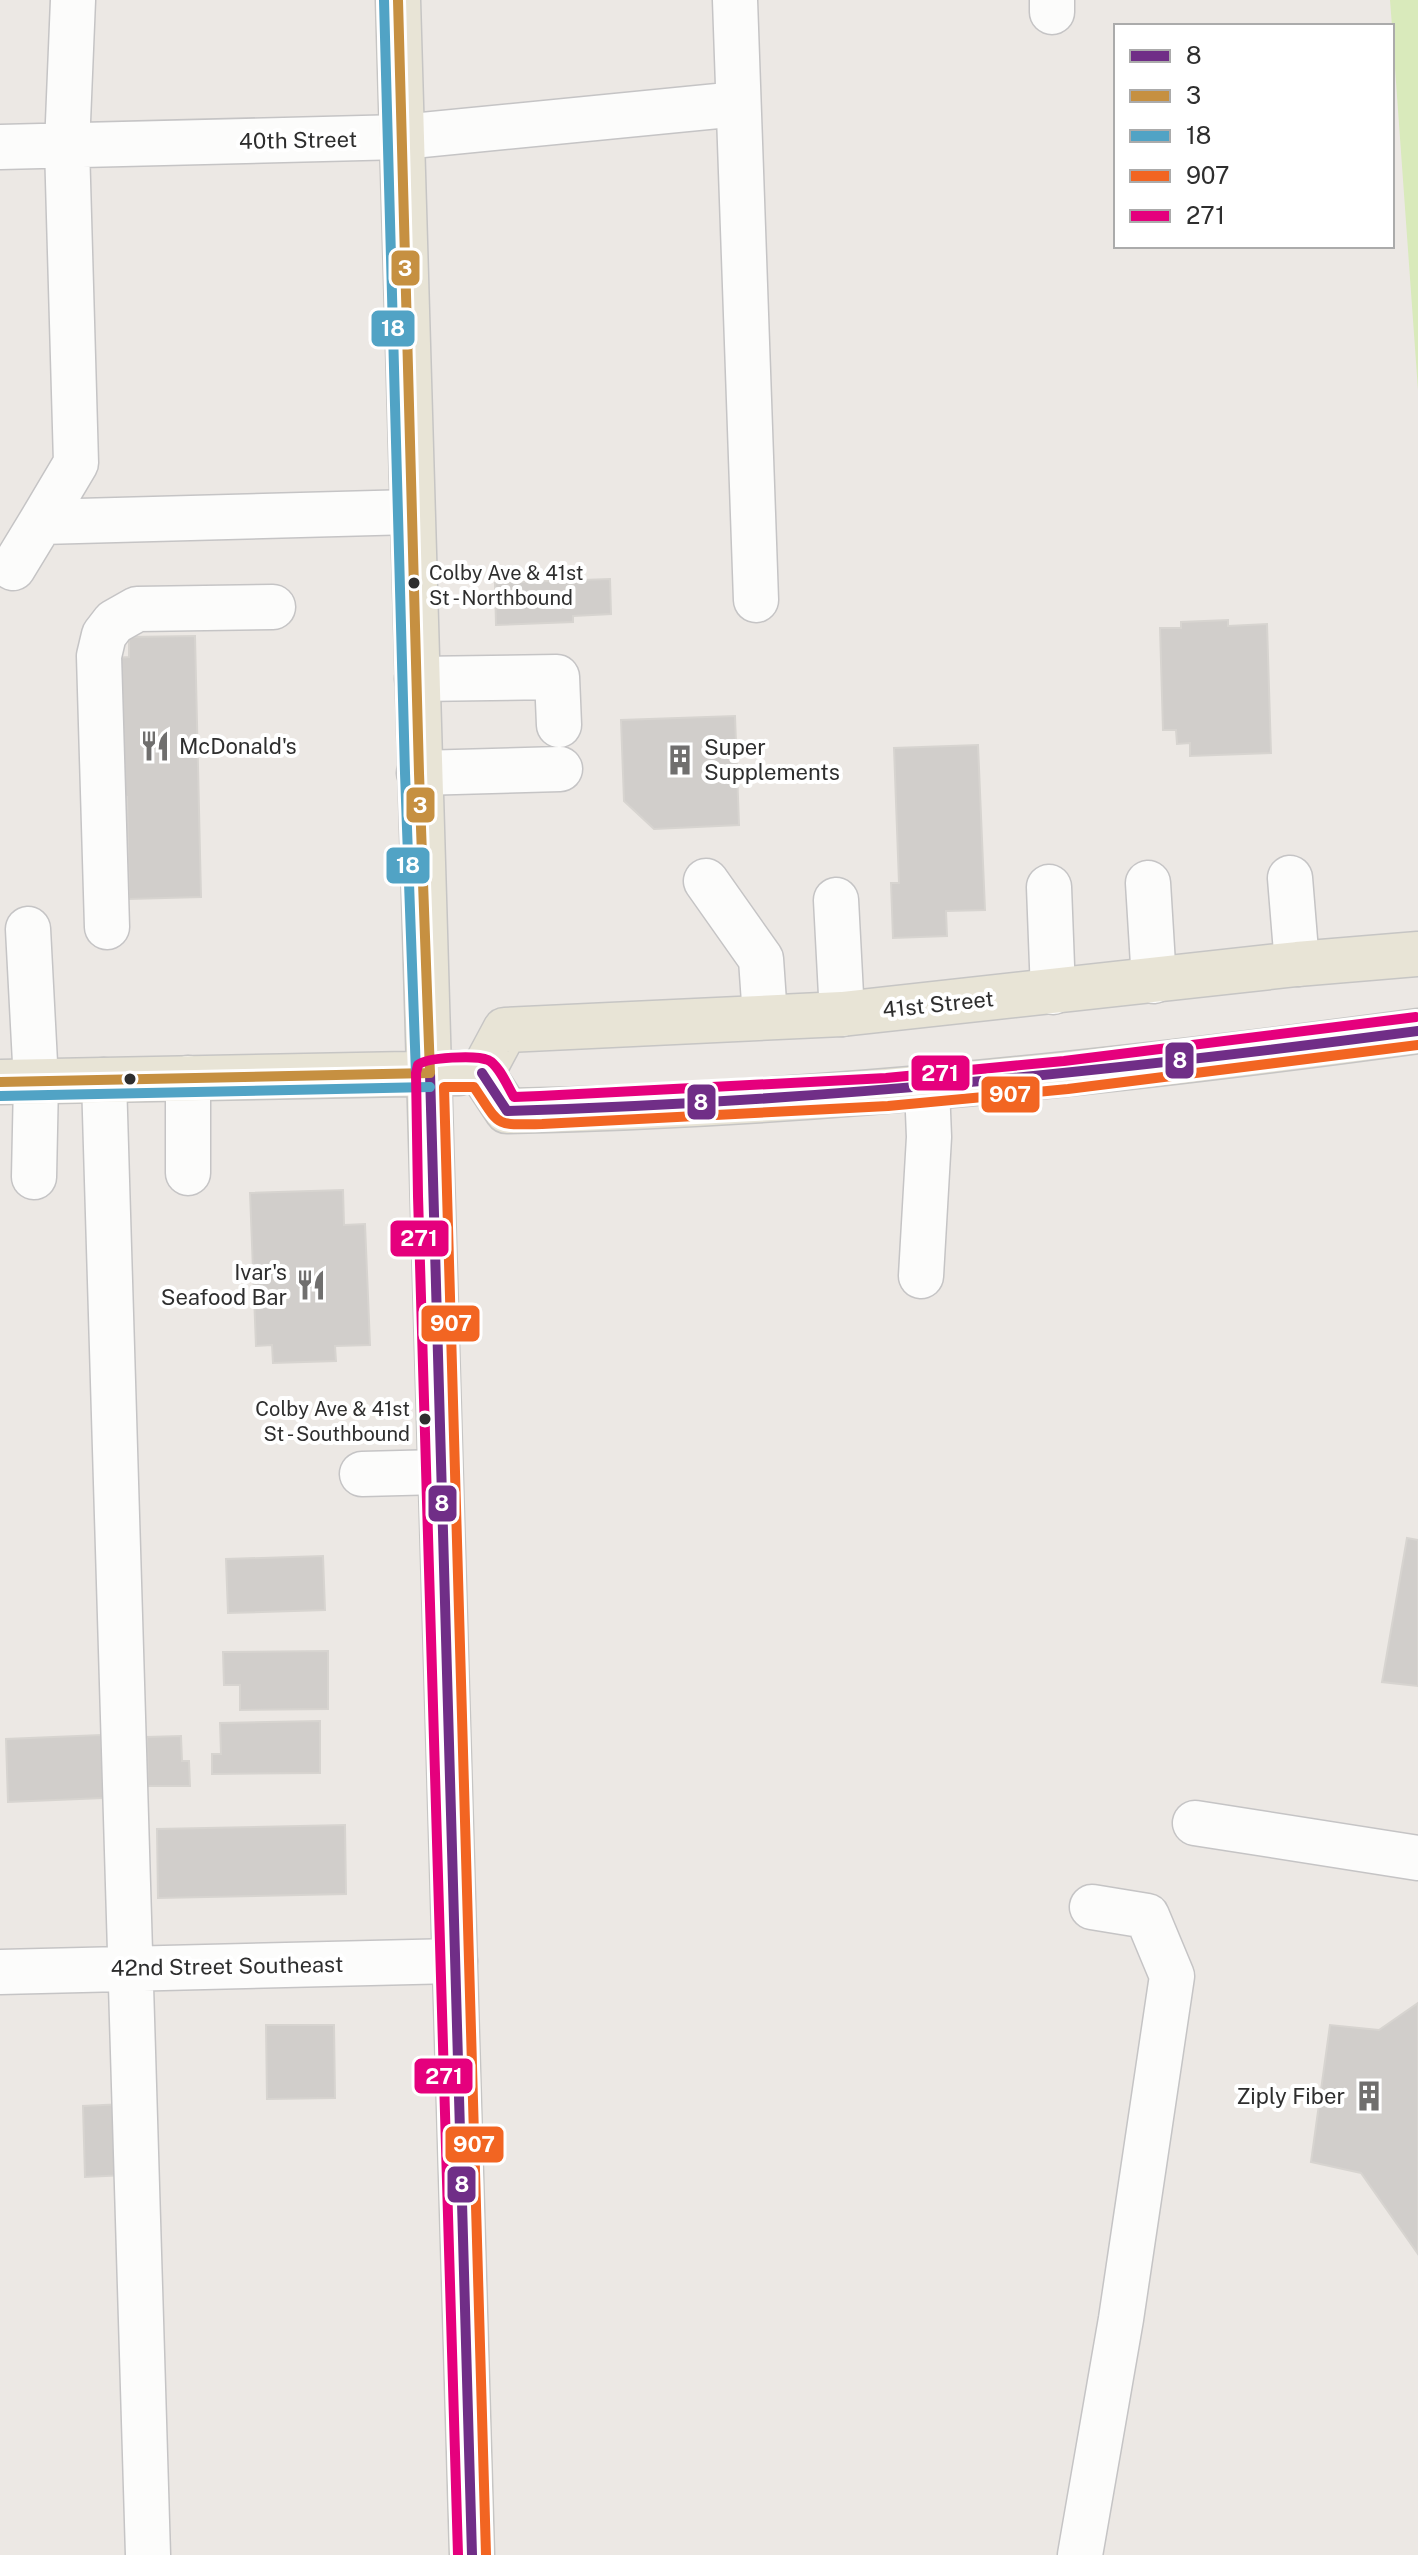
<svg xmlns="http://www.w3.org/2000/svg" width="1418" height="2555" viewBox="0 0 1418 2555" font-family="'Public Sans',sans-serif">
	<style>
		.pitch { fill: #d9eabb }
		.building { fill: #d1cecb; stroke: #d7d4d0; stroke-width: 2 }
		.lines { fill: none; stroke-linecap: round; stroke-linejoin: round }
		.minor-casing { stroke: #c5c4c5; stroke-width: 47 }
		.major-casing { stroke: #c6c5c4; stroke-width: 47 }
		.minor { stroke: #fcfcfb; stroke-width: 44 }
		.major { stroke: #e8e4d6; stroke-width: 44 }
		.bus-1-casing { stroke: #fff; stroke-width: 16 }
		.bus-2-casing { stroke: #fff; stroke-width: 16 }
		.bus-3-casing { stroke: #fff; stroke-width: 16 }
		.bus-4-casing { stroke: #fff; stroke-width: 16 }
		.bus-5-casing { stroke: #fff; stroke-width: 16 }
		.bus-1 { stroke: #702e87; stroke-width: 10 }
		.bus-2 { stroke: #c69041; stroke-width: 10 }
		.bus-3 { stroke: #51a3c5; stroke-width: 10 }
		.bus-4 { stroke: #f26522; stroke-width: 10 }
		.bus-5 { stroke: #e5007d; stroke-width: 10 }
		.bus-dot { fill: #2e2e2e; stroke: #fff; stroke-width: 3 }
		.labels { text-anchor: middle; stroke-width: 8; stroke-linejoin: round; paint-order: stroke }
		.bus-label { font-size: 20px; fill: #2e2e2e; stroke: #fff; text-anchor: start }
		.street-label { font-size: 22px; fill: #2e2e2e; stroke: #fff }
		.poi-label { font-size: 22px; fill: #2e2e2e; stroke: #fff; text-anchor: start }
		.line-badge { stroke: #fff; stroke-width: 3 }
		.badge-label { font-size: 22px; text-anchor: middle; font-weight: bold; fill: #fff }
	</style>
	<rect width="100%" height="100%" fill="#ece8e4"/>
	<path class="pitch" d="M 1390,0 L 1418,0 L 1418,390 L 1392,26 Z"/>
	<path class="building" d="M 610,579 L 611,614 L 573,616 L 573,622 L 496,625 L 495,583 Z
		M 1228,620 L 1228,626 L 1267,624 L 1271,753 L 1190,756 L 1190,743 L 1177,744 L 1176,730 L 1163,730 L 1160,628 L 1181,628 L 1181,622 Z
		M 195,636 L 201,897 L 129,899 L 127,797 L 114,797 L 115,658 L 129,657 L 129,637 Z
		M 735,716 L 739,825 L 654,829 L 624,801 L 621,720 Z
		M 978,745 L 985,910 L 946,911 L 947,936 L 893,938 L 891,883 L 899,883 L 894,748 Z
		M 343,1190 L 344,1225 L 365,1224 L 370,1345 L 335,1346 L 336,1361 L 273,1363 L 272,1345 L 256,1346 L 250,1193 Z
		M 1407,1538 L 1418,1540 L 1418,1686 L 1382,1682 Z
		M 323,1556 L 325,1610 L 228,1613 L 226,1559 Z
		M 328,1651 L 328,1709 L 240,1710 L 240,1685 L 224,1685 L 223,1652 Z
		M 320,1721 L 320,1773 L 212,1774 L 212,1754 L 221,1754 L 220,1723 Z
		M 101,1735 L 103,1798 L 8,1802 L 6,1739 Z
		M 181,1736 L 182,1761 L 189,1761 L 190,1786 L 148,1786 L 147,1737 Z
		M 345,1825 L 346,1894 L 158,1898 L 157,1829 Z
		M 1418,2003 L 1418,2254 L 1361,2173 L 1311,2162 L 1330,2025 L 1379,2030 Z
		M 266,2025 L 334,2025 L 335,2098 L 267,2099 Z
		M 124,2104 L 126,2175 L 85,2177 L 83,2106 Z"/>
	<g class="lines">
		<g class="minor-casing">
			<path id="minor" d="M 73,0 L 67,146 L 76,463 L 41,522 L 412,512
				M 735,0 L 756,600
				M 1052,0 L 1052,12
				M 0,147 L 402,137 L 738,104
				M 13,568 L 41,522
				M 417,679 L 557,677 L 559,725
				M 419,773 L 560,769
				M 1290,878 L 1297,964
				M 706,881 L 761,959 L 765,1017
				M 1148,883 L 1154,981
				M 1049,887 L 1053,992
				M 836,900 L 842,1014
				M 107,927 L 99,656 L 104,635 L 114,622 L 137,609 L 273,607
				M 28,929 L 36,1082 L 34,1177
				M 104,1080 L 148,2555
				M 188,1173 L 188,1078
				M 921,1276 L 929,1137 L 927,1088
				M 362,1474 L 440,1472
				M 1195,1823 L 1418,1858
				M 0,1972 L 455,1961
				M 1080,2555 L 1121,2319 L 1172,1976 L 1147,1916 L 1092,1907"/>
		</g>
		<g class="major-casing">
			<path id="major" d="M 398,0 L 472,2555
				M 482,1073 L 505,1030 L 842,1014 L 1297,964 L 1418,954
				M 482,1073 L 507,1111 C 812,1105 1116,1072 1418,1031
				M 0,1082 L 459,1073"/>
		</g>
		<use href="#minor" class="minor"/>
		<use href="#major" class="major"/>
		<g class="bus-1-casing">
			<path id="bus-1" d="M 430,1073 L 472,2555
				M 482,1073 L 507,1111 C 813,1102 1115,1071 1418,1031"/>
		</g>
		<g class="bus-2-casing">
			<path id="bus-2" d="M 398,0 L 419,773 L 430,1073
				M 0,1082 L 430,1073"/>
		</g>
		<g class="bus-3-casing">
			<path id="bus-3" d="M 384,0 L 405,773 L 416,1074
				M 0,1096 L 430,1087"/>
		</g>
		<g class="bus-4-casing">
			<path id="bus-4" d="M 486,2555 L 444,1087 L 474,1087 C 501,1127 493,1125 542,1124 L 888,1106 L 1068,1089 L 1418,1045"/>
		</g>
		<g class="bus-5-casing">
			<path id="bus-5" d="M 458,2555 L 418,1196 L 416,1073 L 418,1065 C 427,1057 476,1055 488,1060 C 499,1065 508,1087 514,1097 L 540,1096 L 886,1078 L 1064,1061 L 1416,1017"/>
		</g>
		<use href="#bus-1" class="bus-1"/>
		<use href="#bus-2" class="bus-2"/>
		<use href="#bus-3" class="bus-3"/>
		<use href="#bus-4" class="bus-4"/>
		<use href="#bus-5" class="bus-5"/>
	</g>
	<defs>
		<g id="restaurant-bare" transform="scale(2.4)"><path d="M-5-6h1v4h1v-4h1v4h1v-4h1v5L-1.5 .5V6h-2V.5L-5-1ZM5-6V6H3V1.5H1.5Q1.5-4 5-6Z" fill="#706f6e" stroke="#fff" stroke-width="2.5" paint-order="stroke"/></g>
		<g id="building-bare" transform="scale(2.4)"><path d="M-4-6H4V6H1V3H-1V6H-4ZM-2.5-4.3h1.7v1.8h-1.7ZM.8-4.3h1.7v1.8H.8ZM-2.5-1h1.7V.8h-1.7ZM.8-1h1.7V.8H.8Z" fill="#706f6e" stroke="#fff" stroke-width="2.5" paint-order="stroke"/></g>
	</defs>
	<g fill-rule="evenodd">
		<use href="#restaurant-bare" x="155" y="746"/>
		<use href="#building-bare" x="680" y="760"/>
		<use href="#restaurant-bare" x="311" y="1285"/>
		<use href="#building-bare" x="1369" y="2096"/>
	</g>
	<g class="bus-dot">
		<circle cx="414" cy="583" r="7"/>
		<circle cx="130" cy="1079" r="7"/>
		<circle cx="425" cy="1419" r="7"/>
	</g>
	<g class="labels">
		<g class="bus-label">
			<text x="429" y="580">Colby Ave &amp; 41st<tspan x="429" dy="25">St - Northbound</tspan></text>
			<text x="410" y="1416" text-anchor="end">Colby Ave &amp; 41st<tspan x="410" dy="25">St - Southbound</tspan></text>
		</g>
		<g class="street-label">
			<text transform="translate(298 140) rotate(-1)" y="8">40th Street</text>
			<text transform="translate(938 1004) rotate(-6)" y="8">41st Street</text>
			<text transform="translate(227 1966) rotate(-1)" y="8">42nd Street Southeast</text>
		</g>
		<g class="poi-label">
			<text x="179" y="754">McDonald's</text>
			<text x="704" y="755">Super<tspan x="704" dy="25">Supplements</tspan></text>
			<text x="287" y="1280" text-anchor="end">Ivar's<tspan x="287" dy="25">Seafood Bar</tspan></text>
			<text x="1345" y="2104" text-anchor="end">Ziply Fiber</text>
		</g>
	</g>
	<g class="line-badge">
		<rect x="390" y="249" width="31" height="38" rx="8" fill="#c69041"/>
		<rect x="370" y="309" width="46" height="39" rx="8" fill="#51a3c5"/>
		<rect x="405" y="786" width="31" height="38" rx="8" fill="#c69041"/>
		<rect x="385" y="846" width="46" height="39" rx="8" fill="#51a3c5"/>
		<rect x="1164" y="1041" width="31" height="39" rx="8" fill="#702e87"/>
		<rect x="910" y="1054" width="61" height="38" rx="8" fill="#e5007d"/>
		<rect x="980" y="1075" width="61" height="39" rx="8" fill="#f26522"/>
		<rect x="686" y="1083" width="31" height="38" rx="8" fill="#702e87"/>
		<rect x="389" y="1219" width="61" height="39" rx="8" fill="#e5007d"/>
		<rect x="420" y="1304" width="61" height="39" rx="8" fill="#f26522"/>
		<rect x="427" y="1484" width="31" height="39" rx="8" fill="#702e87"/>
		<rect x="413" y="2057" width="61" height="38" rx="8" fill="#e5007d"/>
		<rect x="444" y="2125" width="61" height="39" rx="8" fill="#f26522"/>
		<rect x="446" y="2165" width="31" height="39" rx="8" fill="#702e87"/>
	</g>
	<g class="badge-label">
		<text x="405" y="276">3</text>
		<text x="393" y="336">18</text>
		<text x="420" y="813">3</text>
		<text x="408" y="873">18</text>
		<text x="1180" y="1068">8</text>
		<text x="940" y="1081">271</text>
		<text x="1010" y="1102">907</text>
		<text x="701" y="1110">8</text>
		<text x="419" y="1246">271</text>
		<text x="451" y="1331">907</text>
		<text x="442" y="1511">8</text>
		<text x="444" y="2084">271</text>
		<text x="474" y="2152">907</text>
		<text x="462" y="2192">8</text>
	</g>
	<rect x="1114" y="24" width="280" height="224" fill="#ffffff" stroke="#ababab" stroke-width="2"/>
	<rect x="1130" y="50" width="40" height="12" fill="#702e87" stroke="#ababab" stroke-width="2"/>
	<text x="1186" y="64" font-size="24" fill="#2e2e2e">8</text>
	<rect x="1130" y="90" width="40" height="12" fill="#c69041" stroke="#ababab" stroke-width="2"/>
	<text x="1186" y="104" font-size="24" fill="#2e2e2e">3</text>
	<rect x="1130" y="130" width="40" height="12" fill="#51a3c5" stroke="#ababab" stroke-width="2"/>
	<text x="1186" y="144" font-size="24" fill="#2e2e2e">18</text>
	<rect x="1130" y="170" width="40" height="12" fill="#f26522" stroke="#ababab" stroke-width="2"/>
	<text x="1186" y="184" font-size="24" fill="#2e2e2e">907</text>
	<rect x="1130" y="210" width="40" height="12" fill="#e5007d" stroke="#ababab" stroke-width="2"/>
	<text x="1186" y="224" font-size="24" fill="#2e2e2e">271</text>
</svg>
